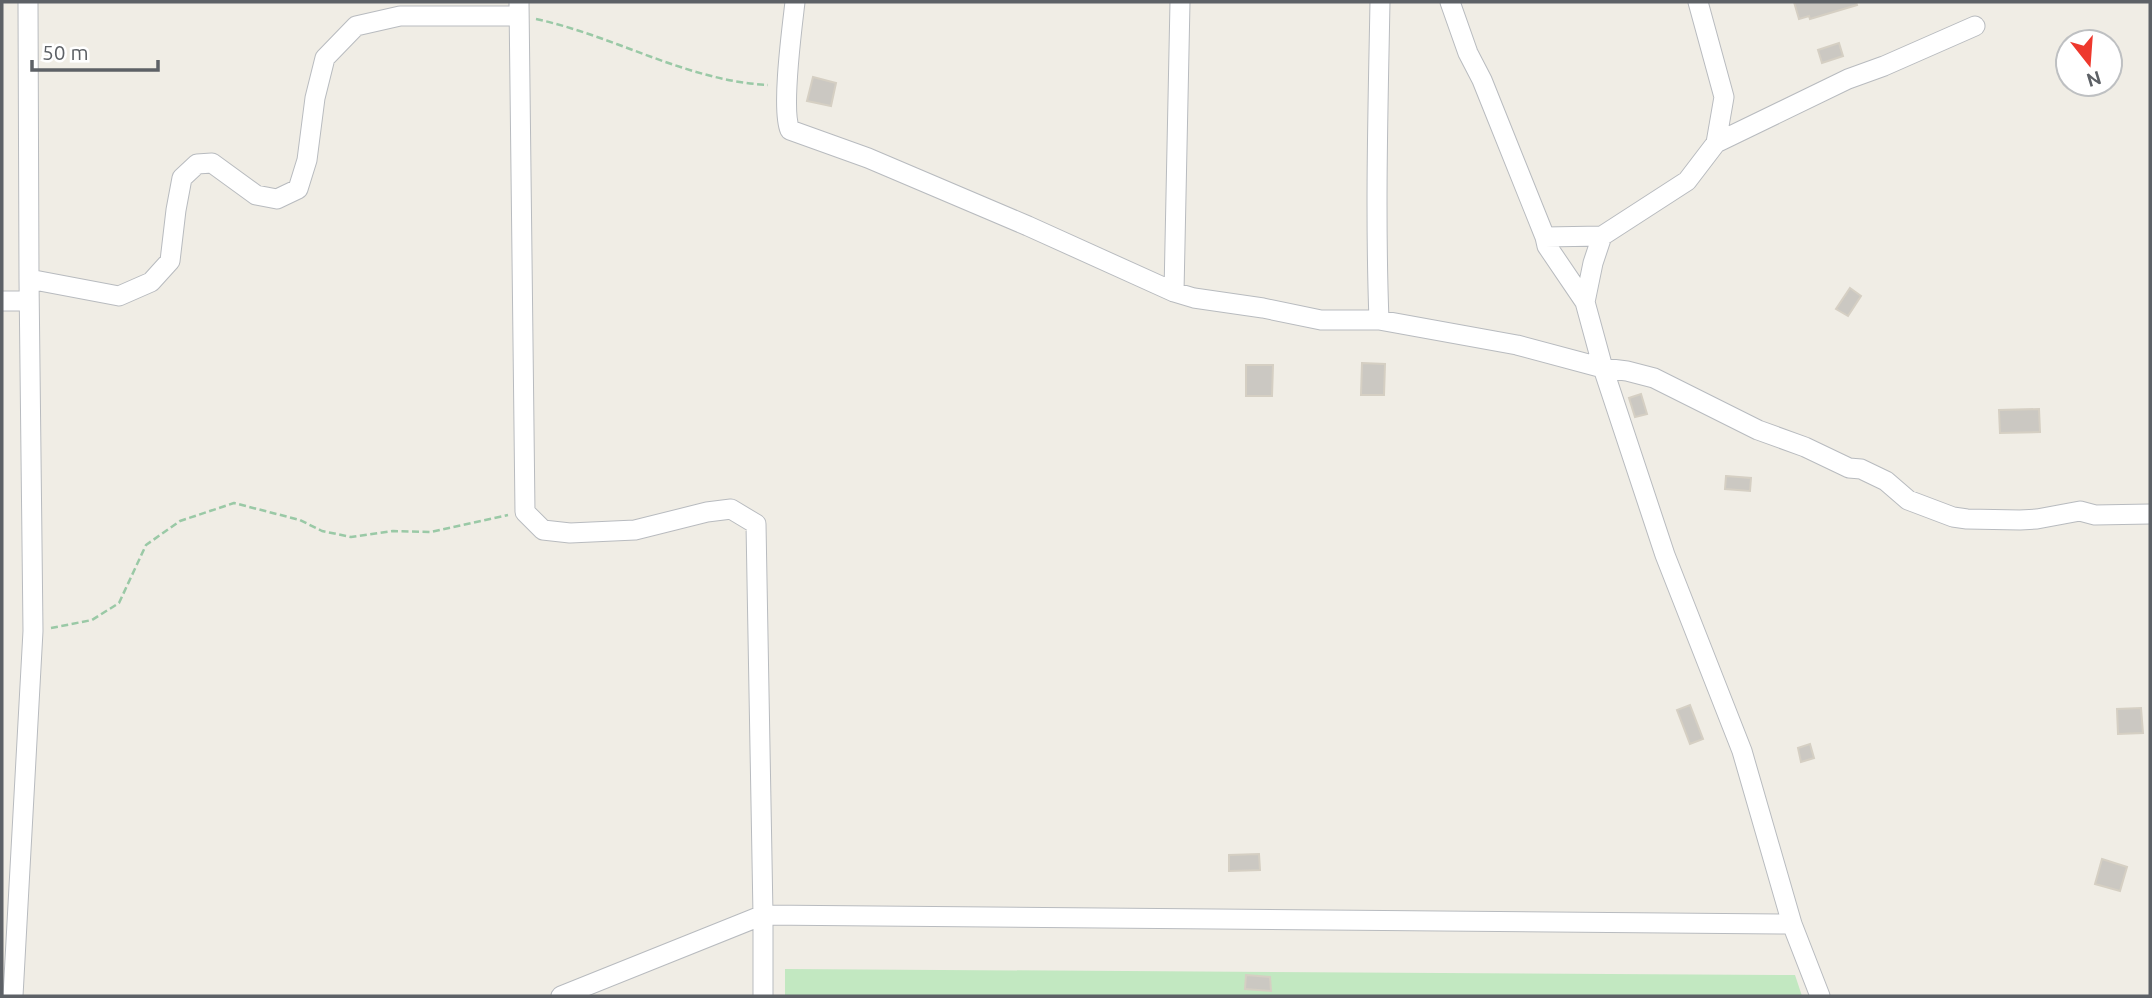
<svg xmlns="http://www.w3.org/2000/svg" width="2152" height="998" viewBox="0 0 2152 998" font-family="Ubuntu,sans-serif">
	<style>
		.green { fill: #c2e8c1 }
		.building { fill: #cbc8c2; stroke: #d5cfc3; stroke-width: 2 }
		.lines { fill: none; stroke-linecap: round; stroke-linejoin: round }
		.minor-casing { stroke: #b8bbbf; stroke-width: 21 }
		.path { stroke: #9ac9a6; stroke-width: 2.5; stroke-dasharray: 7 3.5; stroke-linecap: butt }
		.minor { stroke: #fff; stroke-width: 19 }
	</style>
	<rect width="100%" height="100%" fill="#f0ede5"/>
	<path class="green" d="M 785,969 L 1795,975 L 1802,996 L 785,996 Z"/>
	<path class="building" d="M 1794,2 L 1856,2 L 1857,5 L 1810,19 L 1809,16 L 1799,19 Z
		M 1839,43 L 1843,56 L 1822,63 L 1818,50 Z
		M 813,77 L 836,83 L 831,106 L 807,101 Z
		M 1850,288 L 1861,296 L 1848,316 L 1836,309 Z
		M 1362,363 L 1385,364 L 1384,395 L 1361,395 Z
		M 1246,365 L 1273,365 L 1272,396 L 1246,396 Z
		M 1641,394 L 1647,414 L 1635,417 L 1629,398 Z
		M 2039,409 L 2040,432 L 2000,433 L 1999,410 Z
		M 1726,476 L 1751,478 L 1750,491 L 1725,489 Z
		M 1690,705 L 1703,739 L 1690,744 L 1677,710 Z
		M 2141,708 L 2143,733 L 2118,734 L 2117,709 Z
		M 1810,744 L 1814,758 L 1801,762 L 1798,748 Z
		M 1259,854 L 1260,870 L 1229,871 L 1229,855 Z
		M 2102,859 L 2127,867 L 2120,891 L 2095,884 Z
		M 1246,975 L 1270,977 L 1271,991 L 1245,989 Z"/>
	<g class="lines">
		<g class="minor-casing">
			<path id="minor" d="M 519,2 L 525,512 L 543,530 L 570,533 L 635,530 L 707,512 L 731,509 L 756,524 L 763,915 L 763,996
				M 795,2 C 792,28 781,110 790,130 L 868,158 L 1028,226 L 1174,292 L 1194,298 L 1263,308 L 1321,320 L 1379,320 L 1517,345 L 1603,368 L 1627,371 L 1654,378 L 1758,430 L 1805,447 L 1849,468 L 1861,469 L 1886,481 L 1908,500 L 1953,517 L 1967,519 L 2020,520 L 2037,519 L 2080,511 L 2095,515 L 2150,514
				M 1450,2 L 1468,53 L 1482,80 L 1545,237 L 1547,246 L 1585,302 L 1603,368 L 1665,555 L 1742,751 L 1792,924 L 1820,996
				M 1698,2 L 1724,97 L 1716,143
				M 1545,237 L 1602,236 L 1687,181 L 1716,143 L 1848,79 L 1884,66 L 1975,26
				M 29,279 L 119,296 L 151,282 L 170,261 L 176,210 L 182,178 L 197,164 L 212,163 L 256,195 L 277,199 L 298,189 L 307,160 L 315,98 L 325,58 L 356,26 L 400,16 L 519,16
				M 1174,292 L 1180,2
				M 2,301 L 29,301
				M 1585,302 L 1593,263 L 1602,236
				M 1379,320 C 1375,214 1378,108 1380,2
				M 13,996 L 33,631 L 29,279 L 28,2
				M 561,996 L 763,915 L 1792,924"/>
		</g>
		<path class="path" d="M 536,19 C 615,36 687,81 768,85
			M 51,628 L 92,620 L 119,603 L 146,545 L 180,521 L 234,503 L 300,520 L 322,531 L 351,537 L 393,531 L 431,532 L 508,515"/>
		<use href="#minor" class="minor"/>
	</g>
	<rect width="2152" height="998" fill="none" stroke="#5d6166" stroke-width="7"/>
	<g transform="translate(2089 63) rotate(163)"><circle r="33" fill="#ffffff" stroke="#bec0c2" stroke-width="2"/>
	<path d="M0-5L12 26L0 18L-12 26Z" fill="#ee382d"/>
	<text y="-10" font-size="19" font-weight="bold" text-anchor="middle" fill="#5d6166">N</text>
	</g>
	<path d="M32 60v10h126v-10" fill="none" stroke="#5d6166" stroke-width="3.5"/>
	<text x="42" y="60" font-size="21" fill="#5d6166" stroke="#ffffff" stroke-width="5" paint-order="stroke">50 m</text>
</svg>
